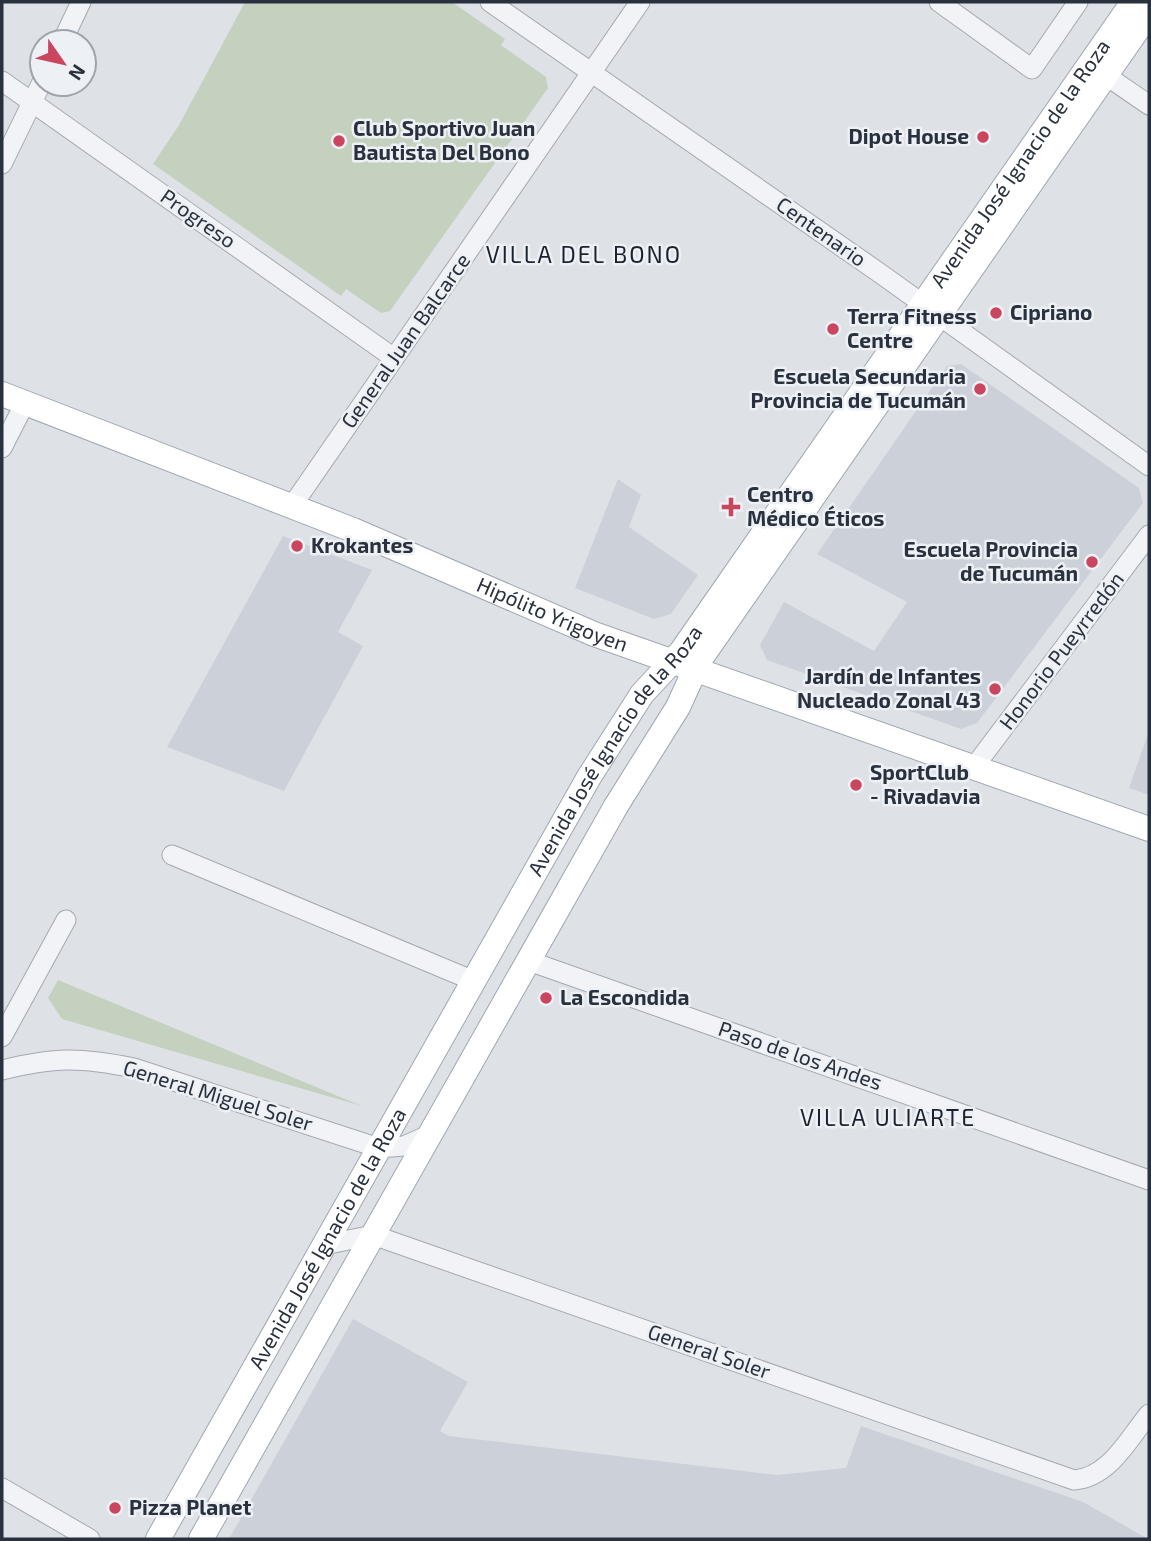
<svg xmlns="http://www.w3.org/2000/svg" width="1151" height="1541" viewBox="0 0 1151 1541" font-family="'Exo 2',sans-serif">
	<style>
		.built { fill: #ccd1d9 }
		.green { fill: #c4d1bf }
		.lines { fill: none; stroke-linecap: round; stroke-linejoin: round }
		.minor-casing { stroke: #a4a9b1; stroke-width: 21 }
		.major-casing { stroke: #9ea7b2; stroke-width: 26 }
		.minor { stroke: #f1f3f6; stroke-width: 19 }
		.major { stroke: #fff; stroke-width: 24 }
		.poi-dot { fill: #ca465f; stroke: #edf1f5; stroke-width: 2.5 }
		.labels { text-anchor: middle; stroke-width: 5; stroke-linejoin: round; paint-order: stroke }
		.poi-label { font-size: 21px; font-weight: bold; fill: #28313d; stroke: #edf1f5; text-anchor: start }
		.street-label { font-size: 21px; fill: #28313d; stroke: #edf1f5 }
		.neighbourhood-label { font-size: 23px; letter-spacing: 2px; fill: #1a222e; stroke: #edf1f5 }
	</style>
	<rect width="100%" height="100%" fill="#dee2e7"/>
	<path class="built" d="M 961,364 L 1139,488 L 1143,503 L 977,723 L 961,729 L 767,660 L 760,645 L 784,602 L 874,651 L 907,602 L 817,554 L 947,366 Z
		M 618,479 L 641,495 L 629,527 L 698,575 L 671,614 L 654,619 L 575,588 Z
		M 283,536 L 372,570 L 338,632 L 363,646 L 284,791 L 167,747 Z
		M 1149,731 L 1149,795 L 1129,788 Z
		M 353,1319 L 468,1382 L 440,1431 L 449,1436 L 777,1475 L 846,1468 L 861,1426 L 1083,1502 L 1148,1539 L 229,1539 Z"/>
	<path class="green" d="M 245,2 L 452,2 L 505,39 L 501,45 L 546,77 L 548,88 L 390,311 L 381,313 L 346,289 L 341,296 L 153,164 L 179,125 Z
		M 58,980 L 362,1106 L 62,1019 L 48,998 Z"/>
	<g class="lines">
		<g class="minor-casing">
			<path id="minor" d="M 490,2 L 881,274 L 1149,466
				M 939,2 L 1032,69 L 1078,2
				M 62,42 L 81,2
				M 1095,68 L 1149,105
				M 2,81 L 394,358
				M 2,164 L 42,82
				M 2,448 L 25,403
				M 292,506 L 640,2
				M 974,767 L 1149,535
				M 172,855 L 474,981
				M 529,961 L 1149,1180
				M 2,1037 L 66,920
				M 2,1070 C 55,1057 80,1057 134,1068 L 379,1148 L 404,1146 L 431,1134
				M 324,1245 L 373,1235 L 1074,1480 C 1109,1478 1129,1438 1149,1414
				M 2,1488 L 90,1539"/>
		</g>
		<g class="major-casing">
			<g id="major">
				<path id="s1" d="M 2,394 L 353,530 L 594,634 L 1149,829"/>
				<path id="s2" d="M 158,1539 L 589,777 L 642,694 L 681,652 L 1133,2"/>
				<path d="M 201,1539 L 616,806 L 678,707 L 699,661 L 1149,13"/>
			</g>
		</g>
		<use href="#minor" class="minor"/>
		<use href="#major" class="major"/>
	</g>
	<g class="poi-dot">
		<circle cx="983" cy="137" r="7"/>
		<circle cx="339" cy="141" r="7"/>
		<circle cx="996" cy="313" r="7"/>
		<circle cx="833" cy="329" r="7"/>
		<circle cx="980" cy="389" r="7"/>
		<path d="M727.5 496.5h7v7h7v7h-7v7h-7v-7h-7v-7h7z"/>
		<circle cx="297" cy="546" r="7"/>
		<circle cx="1092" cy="562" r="7"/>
		<circle cx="995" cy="689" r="7"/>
		<circle cx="856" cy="785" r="7"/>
		<circle cx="546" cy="998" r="7"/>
		<circle cx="115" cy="1508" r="7"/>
	</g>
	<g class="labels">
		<g class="poi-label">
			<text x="353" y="136">Club Sportivo Juan<tspan x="353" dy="24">Bautista Del Bono</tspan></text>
			<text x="969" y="144" text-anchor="end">Dipot House</text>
			<text x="1010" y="320">Cipriano</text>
			<text x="847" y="324">Terra Fitness<tspan x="847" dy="24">Centre</tspan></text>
			<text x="966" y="384" text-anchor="end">Escuela Secundaria<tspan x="966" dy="24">Provincia de Tucumán</tspan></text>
			<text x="747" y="502">Centro<tspan x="747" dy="24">Médico Éticos</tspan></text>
			<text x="311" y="553">Krokantes</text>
			<text x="1078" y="557" text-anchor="end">Escuela Provincia<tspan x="1078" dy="24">de Tucumán</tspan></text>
			<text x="981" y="684" text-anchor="end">Jardín de Infantes<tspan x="981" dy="24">Nucleado Zonal 43</tspan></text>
			<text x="870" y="780">SportClub<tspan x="870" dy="24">- Rivadavia</tspan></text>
			<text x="560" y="1005">La Escondida</text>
			<text x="129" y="1515">Pizza Planet</text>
		</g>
		<g class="street-label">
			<text dy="7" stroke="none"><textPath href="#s2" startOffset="1626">Avenida José Ignacio de la Roza</textPath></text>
			<text transform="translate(198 219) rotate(35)" y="7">Progreso</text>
			<text transform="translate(821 232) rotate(35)" y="7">Centenario</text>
			<text transform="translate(406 341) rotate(-55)" y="7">General Juan Balcarce</text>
			<text dy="7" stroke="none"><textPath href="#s1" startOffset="593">Hipólito Yrigoyen</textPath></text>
			<text transform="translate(1062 651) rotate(-53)" y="7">Honorio Pueyrredón</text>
			<text dy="7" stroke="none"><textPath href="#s2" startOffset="912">Avenida José Ignacio de la Roza</textPath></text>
			<text transform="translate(800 1056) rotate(19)" y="7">Paso de los Andes</text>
			<text transform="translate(218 1096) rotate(17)" y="7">General Miguel Soler</text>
			<text dy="7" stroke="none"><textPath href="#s2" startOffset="345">Avenida José Ignacio de la Roza</textPath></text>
			<text transform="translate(709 1352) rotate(19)" y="7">General Soler</text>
		</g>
		<g class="neighbourhood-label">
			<text x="584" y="263">VILLA DEL BONO</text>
			<text x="888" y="1126">VILLA ULIARTE</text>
		</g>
	</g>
	<rect width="1151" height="1541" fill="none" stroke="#28313d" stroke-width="7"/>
	<g transform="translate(63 63) rotate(124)"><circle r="33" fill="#edf1f5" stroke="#9ea4ab" stroke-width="2"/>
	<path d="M0-5L12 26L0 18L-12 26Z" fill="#ca465f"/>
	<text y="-10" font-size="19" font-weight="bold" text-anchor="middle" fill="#28313d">N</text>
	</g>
</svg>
